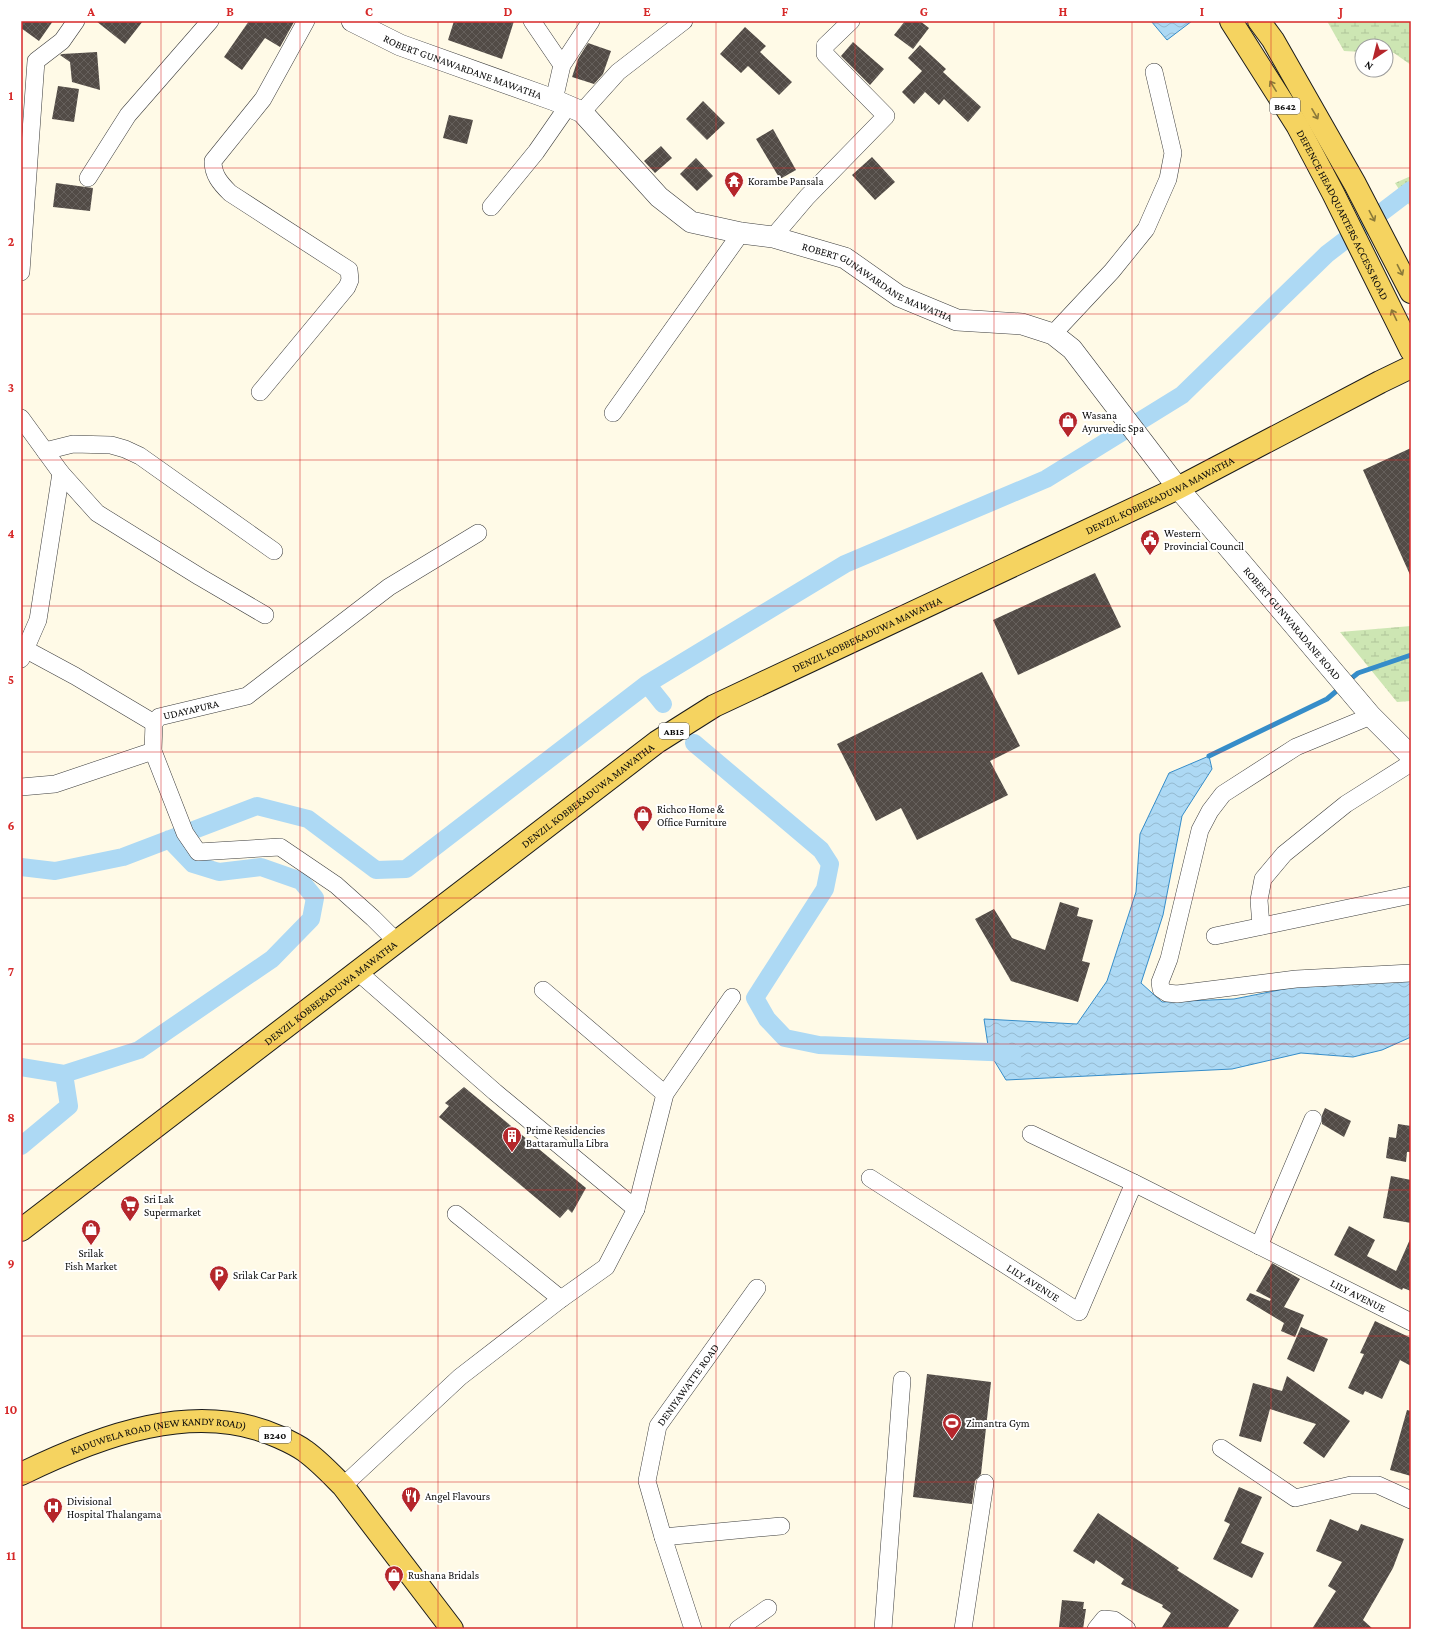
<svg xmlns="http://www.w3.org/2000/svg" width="1432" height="1650" viewBox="0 0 1432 1650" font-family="'Crimson Pro',serif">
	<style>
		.wetland { fill: url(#wetland-marsh) }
		.park { fill: url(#park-dots) }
		.water { fill: url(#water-waves); stroke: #368dc9 }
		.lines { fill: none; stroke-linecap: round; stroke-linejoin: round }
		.stream { stroke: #368dc9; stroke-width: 5 }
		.canal { stroke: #add9f4; stroke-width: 18 }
		.building { fill: url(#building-cross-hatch) }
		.minor-casing { stroke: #3d3d3d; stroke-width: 18 }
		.tertiary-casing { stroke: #3d3d3d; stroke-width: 22 }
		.primary-casing { stroke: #1b1b1b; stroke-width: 24 }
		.minor { stroke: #fff; stroke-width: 17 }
		.tertiary { stroke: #fff; stroke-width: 21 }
		.primary { stroke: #f5d360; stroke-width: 22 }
		.oneway { stroke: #8b7939 }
		.grid { fill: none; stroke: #d62828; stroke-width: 1; stroke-opacity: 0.55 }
		.labels { text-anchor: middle; stroke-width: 4; stroke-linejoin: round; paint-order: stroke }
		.shield { fill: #fff; stroke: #545454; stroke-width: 1 }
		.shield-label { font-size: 10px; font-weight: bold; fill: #0a0a0a }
		.street-label { font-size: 11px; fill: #0a0a0a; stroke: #fff }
		.poi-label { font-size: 11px; fill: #0a0a0a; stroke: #fff; text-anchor: start }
		.neatline { fill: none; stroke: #d62828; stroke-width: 1.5 }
		.grid-label { font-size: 13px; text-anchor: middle; font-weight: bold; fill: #d62828 }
	</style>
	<defs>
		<pattern id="wetland-marsh" width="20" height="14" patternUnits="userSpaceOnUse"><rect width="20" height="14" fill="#cde6b3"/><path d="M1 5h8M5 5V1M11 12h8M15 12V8" fill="none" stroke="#afc499"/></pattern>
		<pattern id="park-dots" width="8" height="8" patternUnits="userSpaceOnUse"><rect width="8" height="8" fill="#cde6b3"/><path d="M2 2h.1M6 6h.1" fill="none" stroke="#afc499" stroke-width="1.8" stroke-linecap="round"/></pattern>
		<pattern id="water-waves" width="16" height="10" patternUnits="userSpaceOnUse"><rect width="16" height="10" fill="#add9f4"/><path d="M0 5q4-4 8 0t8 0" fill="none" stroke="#94b9d0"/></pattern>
		<pattern id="building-cross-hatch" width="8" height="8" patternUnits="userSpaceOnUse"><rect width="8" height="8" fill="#524b46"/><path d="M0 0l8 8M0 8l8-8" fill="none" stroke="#66605c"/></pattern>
	</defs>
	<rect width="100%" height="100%" fill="#fffae7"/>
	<path class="wetland" d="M 1327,21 L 1411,21 L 1411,65 L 1394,53 L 1386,53 L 1386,46 L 1362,46 L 1362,52 L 1344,51 Z
		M 1411,626 L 1411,701 L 1397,702 L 1340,632 Z"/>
	<path class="park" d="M 1411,176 L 1411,208 L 1395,183 Z"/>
	<path class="water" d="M 1151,21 L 1192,21 L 1167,40 Z
		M 1209,756 L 1212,769 L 1182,816 L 1163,915 L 1141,983 L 1162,1002 L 1234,999 L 1370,972 L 1411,979 L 1411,1037 L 1382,1050 L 1353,1057 L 1301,1053 L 1232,1069 L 1006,1080 L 989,1052 L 984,1019 L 1077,1024 L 1107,981 L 1136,892 L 1140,834 L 1169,773 Z"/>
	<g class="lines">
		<path class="stream" d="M 1348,681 L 1358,673 L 1411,655
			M 1209,756 L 1327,699 L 1340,688"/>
		<path class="canal" d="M 647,684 L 663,704
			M 694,743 L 821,850 L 830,864 L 825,889 L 755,998 L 767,1019 L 785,1038 L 819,1045 L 1013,1053
			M 21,867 L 55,871 L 123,857 L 257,806 L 308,819 L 376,870 L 406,869 L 647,684 L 845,564 L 1046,479 L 1182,395 L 1327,254 L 1411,190
			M 21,1067 L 64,1074 L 139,1050 L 272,959 L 311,919 L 315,898 L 301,881 L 261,867 L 219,872 L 193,864 L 169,839
			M 21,1146 L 69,1106 L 64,1074"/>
	</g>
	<path class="building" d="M 21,21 L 53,21 L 39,41 L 21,28 Z
		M 96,21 L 143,21 L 125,44 Z
		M 249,21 L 294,22 L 280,47 L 265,38 L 242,70 L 224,57 Z
		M 454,21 L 514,21 L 502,59 L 448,40 Z
		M 905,21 L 920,21 L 929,28 L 913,49 L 894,35 Z
		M 745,27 L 766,46 L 760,52 L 792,82 L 779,95 L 748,66 L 741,73 L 720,54 Z
		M 853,42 L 884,69 L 870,85 L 841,56 Z
		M 588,43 L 611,51 L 603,74 L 594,84 L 572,77 L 578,59 Z
		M 920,45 L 946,69 L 943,72 L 981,107 L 968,122 L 944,99 L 939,105 L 925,92 L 914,104 L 902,92 L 922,71 L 908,58 Z
		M 97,52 L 100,90 L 72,82 L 70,62 L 60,55 L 62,54 Z
		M 58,86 L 79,89 L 74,122 L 52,119 Z
		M 703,101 L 725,123 L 707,140 L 686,119 Z
		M 449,115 L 473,120 L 467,144 L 443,138 Z
		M 773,129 L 796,170 L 780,179 L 756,139 Z
		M 661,146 L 672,158 L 655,173 L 644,161 Z
		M 872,157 L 895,182 L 875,200 L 852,175 Z
		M 696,158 L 713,176 L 697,191 L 680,174 Z
		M 56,183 L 93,188 L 90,211 L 53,207 Z
		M 1411,448 L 1411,577 L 1363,470 Z
		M 1095,573 L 1121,627 L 1018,675 L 993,620 Z
		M 982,672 L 1020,746 L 990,761 L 1008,795 L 917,840 L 901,808 L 876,821 L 837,744 Z
		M 1060,902 L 1079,908 L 1077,916 L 1093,920 L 1082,961 L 1090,963 L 1078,1002 L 1011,981 L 975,919 L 994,909 L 1012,938 L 1045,950 Z
		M 464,1087 L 586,1188 L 572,1213 L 568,1209 L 560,1218 L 439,1117 L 449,1106 L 445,1103 Z
		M 1325,1108 L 1351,1121 L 1344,1137 L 1322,1124 L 1322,1115 Z
		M 1398,1124 L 1411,1126 L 1411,1152 L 1407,1152 L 1406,1162 L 1386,1158 L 1389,1137 L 1396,1138 Z
		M 1391,1176 L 1411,1180 L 1411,1223 L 1383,1218 Z
		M 1349,1226 L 1375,1240 L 1367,1256 L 1396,1271 L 1411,1237 L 1411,1291 L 1403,1288 L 1402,1290 L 1334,1255 Z
		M 1272,1263 L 1300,1279 L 1284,1307 L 1304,1315 L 1295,1337 L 1281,1331 L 1284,1323 L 1246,1300 L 1250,1293 L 1270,1301 L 1271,1299 L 1256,1291 Z
		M 1375,1321 L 1411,1338 L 1411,1366 L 1400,1360 L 1382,1399 L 1365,1391 L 1363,1395 L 1348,1388 L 1364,1354 L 1360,1353 Z
		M 1301,1327 L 1328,1339 L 1314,1372 L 1287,1359 Z
		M 927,1374 L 991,1382 L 981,1474 L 975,1481 L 972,1504 L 913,1497 Z
		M 1287,1376 L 1350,1421 L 1324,1458 L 1303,1443 L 1316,1424 L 1270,1409 L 1261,1442 L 1239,1436 L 1253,1383 L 1282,1391 Z
		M 1407,1410 L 1411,1411 L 1411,1476 L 1390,1470 Z
		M 1239,1487 L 1262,1497 L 1241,1543 L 1264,1553 L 1252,1578 L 1213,1559 L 1230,1524 L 1224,1521 Z
		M 1098,1513 L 1179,1568 L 1177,1570 L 1239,1610 L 1227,1629 L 1161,1629 L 1171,1613 L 1162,1607 L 1163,1605 L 1121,1584 L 1124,1579 L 1096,1560 L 1094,1564 L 1073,1551 Z
		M 1330,1519 L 1358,1531 L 1361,1524 L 1404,1539 L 1393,1568 L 1363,1620 L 1373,1629 L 1312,1629 L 1336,1591 L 1328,1586 L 1342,1562 L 1316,1551 Z
		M 1062,1600 L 1084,1602 L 1083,1609 L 1086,1609 L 1083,1629 L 1059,1627 Z"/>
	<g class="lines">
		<g class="minor-casing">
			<g id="minor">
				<path d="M 532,21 L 562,65"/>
				<path d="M 554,100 L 562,65 L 591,21"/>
				<path d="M 582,112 L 618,72 L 684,21"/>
				<path d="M 88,178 L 128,115 L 210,21"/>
				<path d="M 491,207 L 536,152 L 568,106"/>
				<path d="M 773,237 L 807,197 L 886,116 L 825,54 L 825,46 L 851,21"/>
				<path d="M 21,272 L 36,61 L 62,41 L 76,21"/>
				<path d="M 1053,334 L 1112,271 L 1146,229 L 1168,179 L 1173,153 L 1154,72"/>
				<path d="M 260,392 L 347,287 L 350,280 L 349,270 L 230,193 C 220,183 213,175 213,161 L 263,99 L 306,21"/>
				<path d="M 613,413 L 741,233"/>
				<path d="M 21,418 L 61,473 L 97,513 L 200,577 L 265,615"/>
				<path d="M 45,451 L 73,444 L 111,445 L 125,449 L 140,456 L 274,551"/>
				<path d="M 25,649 L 75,676 L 154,723"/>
				<path d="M 21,659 L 38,620 L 61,473"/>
				<path d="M 1371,716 L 1296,747 L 1223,794 L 1210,811 L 1200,830 L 1169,959 L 1160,982 L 1161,989 L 1167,993 L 1177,994 L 1296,979 L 1411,973"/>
				<path d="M 21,787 L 55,784 L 153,751"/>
				<path d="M 1261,926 L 1259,900 L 1263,879 L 1284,854 L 1346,804 L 1411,763"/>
				<path d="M 1215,936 L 1411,895"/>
				<path id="s1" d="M 397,942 L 373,918 L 336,885 L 280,847 L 198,852 L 185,833 L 153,751 L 154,723 L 159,717 L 247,696 L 389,587 L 478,533"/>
				<path d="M 358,972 L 495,1092 L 636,1209"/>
				<path d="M 543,990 L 665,1094"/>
				<path id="s2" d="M 1031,1134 L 1134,1183 L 1411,1322"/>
				<path id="s3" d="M 870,1178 L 1079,1312 L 1134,1183"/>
				<path d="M 456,1214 L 561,1299"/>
				<path d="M 1259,1246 L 1313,1119"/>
				<path d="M 1221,1448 L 1295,1498 L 1351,1485 L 1378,1485 L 1411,1500"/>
				<path d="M 343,1486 L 460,1377 L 561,1299 L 606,1267 L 636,1209 L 665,1094 L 732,997"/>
				<path d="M 663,1537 L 781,1526"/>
				<path id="s4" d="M 693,1629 L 663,1537 L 647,1481 L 658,1426 L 757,1288"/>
				<path d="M 738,1629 L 768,1608"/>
				<path d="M 883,1629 L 902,1380"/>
				<path d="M 963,1629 L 985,1483"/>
				<path d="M 1096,1629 L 1104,1619 L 1114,1620 L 1127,1629"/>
			</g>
		</g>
		<g class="tertiary-casing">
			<g id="tertiary">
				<path id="s5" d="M 352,21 L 400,45 L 554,100 L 582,112 L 659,197 L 691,222 L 741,233 L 773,237 L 845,258 L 899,296 L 957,320 L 1022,324 L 1053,334 L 1072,349 L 1178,488 L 1371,716 L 1411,756"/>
			</g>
		</g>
		<g class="primary-casing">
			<g id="primary">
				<path id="s6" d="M 1231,21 L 1297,125 L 1333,193 L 1411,350"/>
				<path d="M 1259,21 L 1273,40 L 1355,184 L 1411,292"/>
				<path id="s7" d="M 21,1230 L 657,742 L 714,706 L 1178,488 L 1380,382 L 1411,367"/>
				<path id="s8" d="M 21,1474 C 99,1436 195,1399 279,1437 C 288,1441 297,1445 305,1451 C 319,1461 331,1474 343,1486 L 452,1629"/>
			</g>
		</g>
		<use href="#minor" class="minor"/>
		<use href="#tertiary" class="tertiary"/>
		<use href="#primary" class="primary"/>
	</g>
	<defs><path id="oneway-shaft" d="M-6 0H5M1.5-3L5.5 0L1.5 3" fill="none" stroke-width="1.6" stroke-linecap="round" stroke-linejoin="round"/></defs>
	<g class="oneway">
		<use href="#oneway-shaft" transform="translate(1273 86) rotate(-122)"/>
		<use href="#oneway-shaft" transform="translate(1315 114) rotate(60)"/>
		<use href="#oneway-shaft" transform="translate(1372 216) rotate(62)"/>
		<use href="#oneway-shaft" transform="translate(1400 270) rotate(63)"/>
		<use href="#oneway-shaft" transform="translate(1394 315) rotate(-116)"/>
	</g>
	<path class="grid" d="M 161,21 L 161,1629M 300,21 L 300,1629M 438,21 L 438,1629M 577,21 L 577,1629M 716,21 L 716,1629M 855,21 L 855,1629M 994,21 L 994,1629M 1132,21 L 1132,1629M 1271,21 L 1271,1629M 21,168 L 1411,168M 21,314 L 1411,314M 21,460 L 1411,460M 21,606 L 1411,606M 21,752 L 1411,752M 21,898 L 1411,898M 21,1044 L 1411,1044M 21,1190 L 1411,1190M 21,1336 L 1411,1336M 21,1482 L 1411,1482"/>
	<defs>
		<g id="temple-pin" transform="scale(1)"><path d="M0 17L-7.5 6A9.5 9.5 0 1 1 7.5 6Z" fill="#b5262b" stroke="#fff"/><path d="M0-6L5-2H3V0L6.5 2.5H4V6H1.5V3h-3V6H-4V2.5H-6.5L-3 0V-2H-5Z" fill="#fff"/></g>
		<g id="shop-pin" transform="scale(1)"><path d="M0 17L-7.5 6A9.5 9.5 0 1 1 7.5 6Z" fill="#b5262b" stroke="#fff"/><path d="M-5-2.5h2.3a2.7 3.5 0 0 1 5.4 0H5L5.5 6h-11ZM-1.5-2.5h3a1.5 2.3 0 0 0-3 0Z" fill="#fff"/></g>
		<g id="civic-pin" transform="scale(1)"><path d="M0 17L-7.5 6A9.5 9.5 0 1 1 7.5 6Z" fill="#b5262b" stroke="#fff"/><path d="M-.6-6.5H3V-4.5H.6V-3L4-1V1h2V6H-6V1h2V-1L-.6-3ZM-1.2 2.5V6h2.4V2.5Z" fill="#fff"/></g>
		<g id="building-pin" transform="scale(1)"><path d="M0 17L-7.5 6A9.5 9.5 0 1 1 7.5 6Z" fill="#b5262b" stroke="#fff"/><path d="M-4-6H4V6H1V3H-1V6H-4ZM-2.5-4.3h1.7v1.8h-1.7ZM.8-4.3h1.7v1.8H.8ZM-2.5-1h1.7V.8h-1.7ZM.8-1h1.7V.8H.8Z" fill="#fff"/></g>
		<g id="supermarket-pin" transform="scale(1)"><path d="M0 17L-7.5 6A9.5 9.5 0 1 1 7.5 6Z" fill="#b5262b" stroke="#fff"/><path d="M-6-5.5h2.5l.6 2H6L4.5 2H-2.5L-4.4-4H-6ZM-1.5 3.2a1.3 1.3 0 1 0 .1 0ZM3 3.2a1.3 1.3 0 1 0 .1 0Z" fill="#fff"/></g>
		<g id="parking-pin" transform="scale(1)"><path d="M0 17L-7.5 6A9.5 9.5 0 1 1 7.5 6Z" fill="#b5262b" stroke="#fff"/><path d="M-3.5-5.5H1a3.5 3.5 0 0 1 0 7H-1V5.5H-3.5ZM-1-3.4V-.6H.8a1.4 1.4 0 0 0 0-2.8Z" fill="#fff"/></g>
		<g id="stadium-pin" transform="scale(1)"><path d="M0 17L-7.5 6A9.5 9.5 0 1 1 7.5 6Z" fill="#b5262b" stroke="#fff"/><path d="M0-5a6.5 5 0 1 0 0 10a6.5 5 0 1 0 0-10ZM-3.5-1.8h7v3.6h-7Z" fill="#fff"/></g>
		<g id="restaurant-pin" transform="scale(1)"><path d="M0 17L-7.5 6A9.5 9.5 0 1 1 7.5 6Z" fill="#b5262b" stroke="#fff"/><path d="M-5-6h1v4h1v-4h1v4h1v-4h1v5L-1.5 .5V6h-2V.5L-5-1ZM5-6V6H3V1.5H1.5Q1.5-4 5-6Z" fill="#fff"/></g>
		<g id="hospital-pin" transform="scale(1)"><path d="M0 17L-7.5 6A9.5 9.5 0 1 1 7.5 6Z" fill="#b5262b" stroke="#fff"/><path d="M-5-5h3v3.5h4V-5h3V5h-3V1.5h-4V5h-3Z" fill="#fff"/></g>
	</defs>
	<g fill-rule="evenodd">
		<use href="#temple-pin" x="734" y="181"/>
		<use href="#shop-pin" x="1068" y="421"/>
		<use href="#civic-pin" x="1150" y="539"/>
		<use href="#shop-pin" x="643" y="815"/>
		<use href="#building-pin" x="512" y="1136"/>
		<use href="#supermarket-pin" x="130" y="1205"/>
		<use href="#shop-pin" x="91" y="1229"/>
		<use href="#parking-pin" x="219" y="1275"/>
		<use href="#stadium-pin" x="952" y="1423"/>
		<use href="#restaurant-pin" x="411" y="1496"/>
		<use href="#hospital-pin" x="53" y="1507"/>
		<use href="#shop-pin" x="394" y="1575"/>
	</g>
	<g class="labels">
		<g class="shield">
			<rect x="1270" y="98" width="30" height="16" rx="3"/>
			<rect x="659" y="723" width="30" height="16" rx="3"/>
			<rect x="259" y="1427" width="32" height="16" rx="3"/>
		</g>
		<g class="shield-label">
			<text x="1285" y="110">B642</text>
			<text x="674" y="735">AB15</text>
			<text x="275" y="1439">B240</text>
		</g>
		<g class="street-label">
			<text dy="4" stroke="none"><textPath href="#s5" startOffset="120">ROBERT GUNAWARDANE MAWATHA</textPath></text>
			<text dy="4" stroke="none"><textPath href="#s6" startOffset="224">DEFENCE HEADQUARTERS ACCESS ROAD</textPath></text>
			<text dy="4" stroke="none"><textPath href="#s5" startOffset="601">ROBERT GUNAWARDANE MAWATHA</textPath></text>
			<text dy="4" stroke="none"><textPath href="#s7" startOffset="1362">DENZIL KOBBEKADUWA MAWATHA</textPath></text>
			<text dy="4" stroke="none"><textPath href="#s5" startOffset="1164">ROBERT GUNWARADANE ROAD</textPath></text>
			<text dy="4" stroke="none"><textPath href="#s7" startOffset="1038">DENZIL KOBBEKADUWA MAWATHA</textPath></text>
			<text dy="4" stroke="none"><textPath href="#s1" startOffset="413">UDAYAPURA</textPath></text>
			<text dy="4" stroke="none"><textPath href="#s7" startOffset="714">DENZIL KOBBEKADUWA MAWATHA</textPath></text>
			<text dy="4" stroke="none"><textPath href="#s7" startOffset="390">DENZIL KOBBEKADUWA MAWATHA</textPath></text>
			<text dy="4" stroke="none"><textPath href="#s3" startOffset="194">LILY AVENUE</textPath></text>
			<text dy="4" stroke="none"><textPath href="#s2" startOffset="365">LILY AVENUE</textPath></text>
			<text dy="4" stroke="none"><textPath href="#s4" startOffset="262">DENIYAWATTE ROAD</textPath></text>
			<text dy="4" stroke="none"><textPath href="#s8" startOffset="145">KADUWELA ROAD (NEW KANDY ROAD)</textPath></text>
		</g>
		<g class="poi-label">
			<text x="748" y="185">Korambe Pansala</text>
			<text x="1082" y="419">Wasana<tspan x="1082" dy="13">Ayurvedic Spa</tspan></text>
			<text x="1164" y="537">Western<tspan x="1164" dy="13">Provincial Council</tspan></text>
			<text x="657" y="813">Richco Home &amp;<tspan x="657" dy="13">Office Furniture</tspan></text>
			<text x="526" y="1134">Prime Residencies<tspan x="526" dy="13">Battaramulla Libra</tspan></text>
			<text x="144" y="1203">Sri Lak<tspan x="144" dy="13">Supermarket</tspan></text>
			<text x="91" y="1257" text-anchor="middle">Srilak<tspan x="91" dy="13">Fish Market</tspan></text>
			<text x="233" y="1279">Srilak Car Park</text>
			<text x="966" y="1427">Zimantra Gym</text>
			<text x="425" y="1500">Angel Flavours</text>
			<text x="67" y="1505">Divisional<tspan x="67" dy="13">Hospital Thalangama</tspan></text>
			<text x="408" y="1579">Rushana Bridals</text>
		</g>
	</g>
	<rect width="1432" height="1650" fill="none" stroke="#ffffff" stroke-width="44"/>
	<g transform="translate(1374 58) rotate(215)"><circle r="19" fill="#ffffff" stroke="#9d9d9d"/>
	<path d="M0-3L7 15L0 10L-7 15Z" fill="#b5262b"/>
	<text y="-6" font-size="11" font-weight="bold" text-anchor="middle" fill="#0a0a0a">N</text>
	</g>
	<rect x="22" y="22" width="1388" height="1606" class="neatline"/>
	<g class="grid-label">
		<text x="91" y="16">A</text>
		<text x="230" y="16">B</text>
		<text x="369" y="16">C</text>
		<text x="508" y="16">D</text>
		<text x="647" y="16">E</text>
		<text x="785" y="16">F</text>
		<text x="924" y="16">G</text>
		<text x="1063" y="16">H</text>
		<text x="1202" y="16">I</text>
		<text x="1341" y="16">J</text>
		<text x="11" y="100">1</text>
		<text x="11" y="246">2</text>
		<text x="11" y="392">3</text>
		<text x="11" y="538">4</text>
		<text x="11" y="684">5</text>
		<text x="11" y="830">6</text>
		<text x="11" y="976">7</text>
		<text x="11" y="1122">8</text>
		<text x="11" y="1268">9</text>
		<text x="11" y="1414">10</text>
		<text x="11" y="1560">11</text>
	</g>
</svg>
